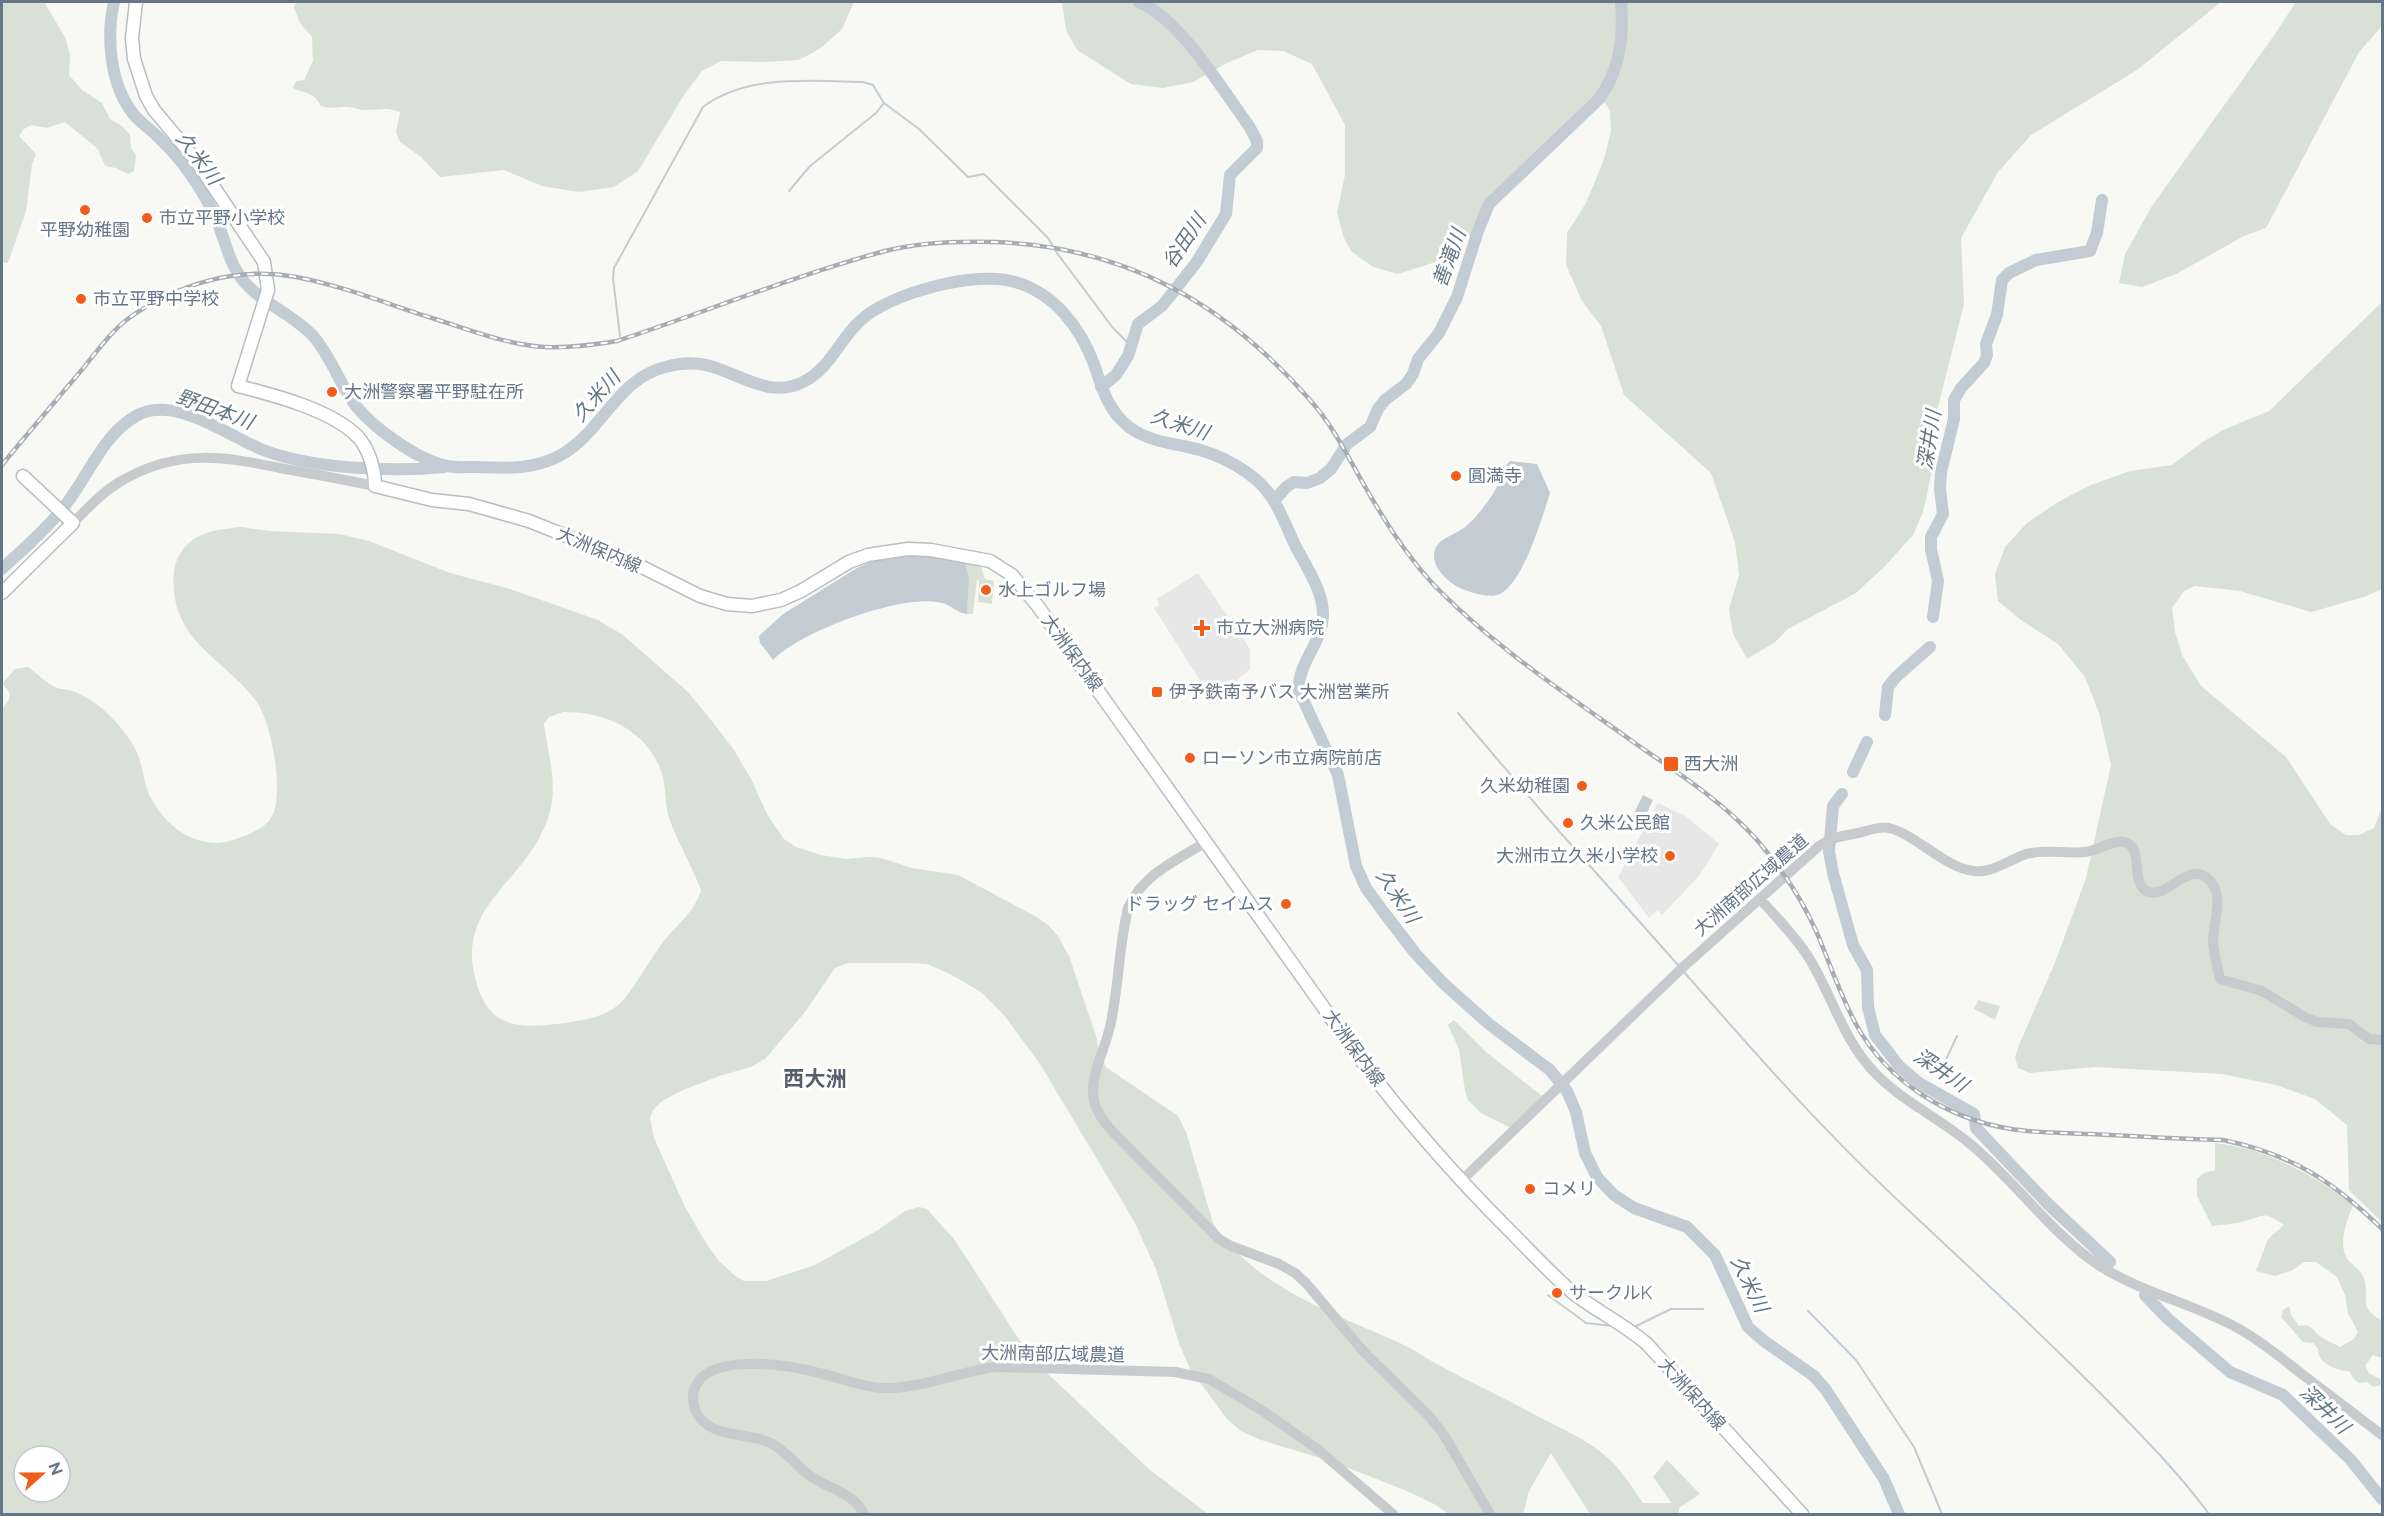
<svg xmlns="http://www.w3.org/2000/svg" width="2384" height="1516" viewBox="0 0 2384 1516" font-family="Raleway,'Noto Sans JP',sans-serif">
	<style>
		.built { fill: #e6e7e6 }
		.green { fill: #d9e0d5; fill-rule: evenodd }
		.water { fill: #c2ccd2 }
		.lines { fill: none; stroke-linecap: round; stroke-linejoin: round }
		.stream { stroke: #c2ccd2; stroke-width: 2 }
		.river { stroke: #c2ccd2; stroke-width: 12 }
		.secondary-casing { stroke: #b9bec3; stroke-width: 15 }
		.tertiary { stroke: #c7cbce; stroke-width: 10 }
		.secondary { stroke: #fff; stroke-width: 12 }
		.rail-casing { stroke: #a7adb3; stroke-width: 4.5 }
		.rail { stroke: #fff; stroke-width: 2; stroke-dasharray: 7; stroke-linecap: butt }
		.poi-dot { fill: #f15e1c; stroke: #fff; stroke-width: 2 }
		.labels { text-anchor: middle; stroke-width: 6; stroke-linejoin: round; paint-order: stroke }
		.poi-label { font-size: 18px; fill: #647688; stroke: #fff; text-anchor: start }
		.street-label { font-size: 18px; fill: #647688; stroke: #fff }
		.water-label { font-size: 20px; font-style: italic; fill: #607784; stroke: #fff }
		.quarter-label { font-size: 21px; font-weight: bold; fill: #535f6d; stroke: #fff }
	</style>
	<rect width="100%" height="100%" fill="#f8f8f5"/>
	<path class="built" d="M 1198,573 L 1250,649 L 1250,669 L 1235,682 L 1233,679 L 1212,692 L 1204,681 L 1201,682 L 1154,608 L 1159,605 L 1157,599 Z
		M 1658,803 L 1687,817 L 1719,844 L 1699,876 L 1662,915 L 1658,910 L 1649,918 L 1618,877 Z"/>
	<path class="green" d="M 2,2 L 44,2 L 65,37 L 70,55 L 69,75 L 82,90 L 102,103 L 110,119 L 122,126 L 130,135 L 131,148 L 136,155 L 134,171 L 128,174 L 116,168 L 105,166 L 98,149 L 65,122 L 47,128 L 31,125 L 24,129 L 19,136 L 36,154 L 32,164 L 26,211 L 8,263 L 2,262 Z
		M 296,2 L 854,2 L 842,29 L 821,48 L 799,60 L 765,62 L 721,61 L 702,71 L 684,95 L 638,171 L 614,187 L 579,192 L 542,186 L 504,170 L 440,177 L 421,157 L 400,142 L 396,132 L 400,112 C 384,107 383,110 367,110 C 361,111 355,107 348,107 C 336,106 336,110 321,106 C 314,92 306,94 293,88 L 296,81 L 304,80 L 313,61 L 312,37 L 300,23 L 294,7 Z
		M 1062,2 L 2221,2 L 2137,70 L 2031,135 L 1998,172 L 1961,238 L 1964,304 L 1935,419 L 1934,462 L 1923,512 L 1913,535 L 1886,565 L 1856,593 L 1788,629 L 1774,643 L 1747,659 L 1733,634 L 1729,609 L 1739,575 L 1735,542 L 1711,473 L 1624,395 L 1601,326 L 1582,301 L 1566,265 L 1567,233 L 1586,203 L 1603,162 L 1611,132 L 1610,110 L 1603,101 L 1590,104 L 1556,135 L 1478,227 L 1448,258 L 1398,274 L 1373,267 L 1351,251 L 1344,238 L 1337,213 L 1345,175 L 1345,125 L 1312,64 L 1283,51 L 1258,50 L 1227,63 L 1193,82 L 1163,88 L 1131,84 L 1077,50 L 1066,30 Z
		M 2296,2 L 2382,2 L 2382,26 L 2359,52 L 2266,228 L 2244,236 L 2176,274 L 2142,287 L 2119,283 L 2125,254 L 2152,206 L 2273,37 Z
		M 2382,302 L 2382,589 L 2364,597 L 2311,612 L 2240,591 L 2195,586 L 2184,591 L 2172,608 L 2175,632 L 2182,655 L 2201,686 L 2286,757 L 2330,824 L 2346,835 L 2359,835 L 2374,828 L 2382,808 L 2382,1222 L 2349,1190 L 2347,1125 L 2315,1099 L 2276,1085 L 2222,1074 L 2095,1067 L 2030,1073 L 2018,1068 L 2015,1057 L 2019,1045 L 2056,960 L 2086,878 L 2111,765 L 2099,713 L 2085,677 L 2058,644 L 2021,620 L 1998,601 L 1995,574 L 2005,547 L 2027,523 L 2058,502 L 2091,485 L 2130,471 L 2172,465 L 2201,443 L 2223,430 L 2269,411 Z
		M 241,527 L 269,531 L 339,534 L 369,541 L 450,573 L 510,589 L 598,620 L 623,635 L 688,692 L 711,720 L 734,750 L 751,779 L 768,816 L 784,839 L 796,847 L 821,855 L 846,859 L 870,857 L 881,858 L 912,868 L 958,875 L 1035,916 L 1048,925 L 1058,936 L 1069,956 L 1097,1039 L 1099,1054 L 1106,1067 L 1178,1116 L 1186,1132 L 1213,1223 C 1256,1288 1331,1312 1398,1342 C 1415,1350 1430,1361 1446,1369 C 1476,1385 1506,1399 1535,1415 C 1561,1429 1588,1439 1609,1459 C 1623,1472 1632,1487 1643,1503 L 1672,1503 L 1653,1477 L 1667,1460 L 1700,1494 L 1679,1508 L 1679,1514 L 1590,1514 L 1551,1453 L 1529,1491 L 1523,1514 L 1449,1514 L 1434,1504 L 1407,1491 L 1333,1462 L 1258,1439 L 1241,1431 L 1227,1419 L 1190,1369 L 1179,1343 L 1156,1269 L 1134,1221 L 1040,1064 L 1004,1015 L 981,992 L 950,974 L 927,964 L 909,963 L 848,963 L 835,968 L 805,1012 L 766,1058 L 751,1067 L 722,1075 L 683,1090 L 662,1101 L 653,1110 L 650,1118 L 654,1138 L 685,1207 L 706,1243 L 719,1261 L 734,1275 L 744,1281 L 766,1281 L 815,1265 L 878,1230 L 905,1211 L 919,1207 L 927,1209 L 954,1239 L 1031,1358 L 1150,1470 L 1208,1514 L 2,1514 L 2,709 C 11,699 13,693 2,684 L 15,669 L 28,667 C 37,673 48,685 57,688 C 63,690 70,689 75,692 C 88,697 103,708 112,718 C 122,728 133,742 138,755 C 144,770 144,788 153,802 C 170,831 203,852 236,839 C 248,835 264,829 271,818 C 285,797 272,725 258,704 C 231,663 179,647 174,591 C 173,580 173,570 177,560 C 189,532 214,530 241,527 ZM 563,712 C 606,711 651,732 663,777 C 666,790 665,805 669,818 C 678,843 692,866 701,890 C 695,912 677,924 664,941 C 651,958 641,977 628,994 C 613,1016 590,1019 565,1023 C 530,1027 495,1032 480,993 C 447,906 525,887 548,818 C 559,785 548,756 544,724 L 549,717 ZM 24,1456 L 60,1456 L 60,1492 L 24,1492 Z
		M 963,558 L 980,564 L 985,579 L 994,581 L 992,604 L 978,602 L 979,581 L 977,579 L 973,614 L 967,614 L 969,578 Z
		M 1978,1000 L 2000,1006 L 1995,1020 L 1974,1009 Z
		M 1454,1020 L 1486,1052 L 1542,1096 L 1511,1128 L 1481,1113 L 1468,1100 L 1465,1091 L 1459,1049 L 1448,1025 Z
		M 2215,1143 C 2265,1148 2314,1175 2353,1205 C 2347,1221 2337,1245 2348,1260 C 2354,1267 2363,1271 2365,1282 C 2368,1304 2359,1306 2382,1321 L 2382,1358 L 2373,1355 L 2365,1366 L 2369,1373 L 2382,1380 L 2382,1385 L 2373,1387 L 2367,1382 L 2359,1383 L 2353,1378 L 2349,1371 C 2337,1371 2317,1363 2318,1349 L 2313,1343 L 2303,1342 L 2281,1317 L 2283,1310 L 2289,1306 L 2291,1315 L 2299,1326 C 2312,1323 2311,1330 2320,1336 C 2326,1341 2333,1343 2340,1347 L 2354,1339 L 2358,1332 L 2348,1313 L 2345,1295 L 2337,1277 L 2316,1262 L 2304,1262 L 2293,1270 L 2275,1276 L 2256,1271 L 2268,1239 L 2284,1225 C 2262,1210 2265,1216 2242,1222 C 2233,1224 2222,1225 2212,1226 L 2197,1196 L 2197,1179 L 2204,1173 L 2215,1170 Z"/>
	<path class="water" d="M 1510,461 L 1537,464 L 1550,493 C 1542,518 1523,583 1500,594 C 1490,599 1469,592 1460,588 C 1448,582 1435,570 1434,557 C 1433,539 1454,536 1465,527 C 1479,516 1503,484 1504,467 Z
		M 899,555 L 948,558 L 965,563 L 969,578 L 967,614 C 957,613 951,605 942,603 C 904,592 799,632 773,660 L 760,643 L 759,636 L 783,614 L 857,568 L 875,560 Z
		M 1643,795 L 1653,800 L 1641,825 L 1631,819 Z"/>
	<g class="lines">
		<path class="stream" d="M 789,191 L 810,166 L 876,113 L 884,103
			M 620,336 L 613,278 L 614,268 L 703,107 C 746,74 812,81 863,82 L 873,85 L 884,103 L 919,129 L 968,177 L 984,174 L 1048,238 L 1057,253 L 1113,328 L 1127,342 L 1131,343
			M 1458,713 L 1550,821 L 1678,965
			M 1684,972 C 1754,1052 1825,1133 1904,1206 C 1972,1270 2041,1333 2107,1400 C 2142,1436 2179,1473 2209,1514
			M 1942,1068 L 1957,1036
			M 1548,1295 L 1586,1323 L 1613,1326
			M 1729,1295 L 1732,1294
			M 1808,1311 L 1856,1360 L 1914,1447 L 1942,1514
			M 1636,1326 L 1671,1309 L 1703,1309"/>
		<path class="river" d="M 114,2 C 106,38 110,85 134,115 C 142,124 153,131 161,140 C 182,160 201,188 214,214 C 226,239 228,267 249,287 C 268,306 295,316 314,337 C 330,356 338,379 351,399 C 368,425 417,460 447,466 C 456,468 466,467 475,467 C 503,468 529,470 555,458 C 601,437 614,380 665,367 C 683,362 702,362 719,369 C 748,379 774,398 805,381 C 830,368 840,339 860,321 C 889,293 977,270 1015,282 C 1054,293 1080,327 1094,364 C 1102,388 1108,411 1129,427 C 1146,440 1168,443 1188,447 C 1218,453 1256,472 1272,498 C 1282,513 1288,531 1296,547 C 1307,568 1323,591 1323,614 C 1323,643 1297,663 1299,691 L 1338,775 L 1356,866 L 1366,888 L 1382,910 L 1415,953 L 1443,983 L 1489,1024 L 1550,1070 L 1567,1091 L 1576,1112 L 1585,1153 L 1597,1177 L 1614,1195 L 1634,1208 L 1687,1227 L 1715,1255 L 1748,1327 L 1764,1341 L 1814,1376 L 1826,1390 L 1884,1479 L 1899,1514
			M 1101,387 L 1116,375 L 1128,356 L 1138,324 L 1162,306 L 1196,263 L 1226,214 L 1230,175 L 1257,148 L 1257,141 L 1249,126 C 1221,88 1181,20 1139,2
			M 1274,501 L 1286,487 L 1294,482 L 1307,483 L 1320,478 L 1331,469 L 1347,444 L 1370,427 L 1378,409 L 1385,400 L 1406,384 L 1413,374 L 1418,359 L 1439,333 L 1457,297 L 1478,231 L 1489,204 L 1599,99 C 1620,70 1624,37 1621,2
			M 2,569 C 23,549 45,531 63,508 C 88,478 101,436 136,416 C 174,394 228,436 263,450 C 313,469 392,472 444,467
			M 1933,617 L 1938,581 L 1931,549 L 1931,537 L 1943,514 L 1940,489 L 1941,472 L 1954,419 L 1954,400 L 1961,388 L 1984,363 L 1987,355 L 1986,344 L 1997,315 L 2002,280 L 2009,273 L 2036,260 L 2090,251 L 2097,233 L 2102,200
			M 1885,715 L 1888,687 L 1896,677 L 1930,647
			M 1853,772 L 1867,742
			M 1842,794 L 1833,806 L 1829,851 L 1833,873 L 1853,945 L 1867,970 L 1868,1007 L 1875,1035 L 1899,1066 L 1919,1083 L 1974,1114 L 1976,1128 L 2048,1204 L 2110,1262
			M 2145,1295 L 2168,1319 L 2230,1372 L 2283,1395 L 2350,1459 L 2382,1499"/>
		<g class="secondary-casing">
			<path id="secondary" d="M 136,2 L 132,38 L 134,59 L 146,96 L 154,110 L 195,159 L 264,262 L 268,290 L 238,386 C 274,395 332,410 358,437 C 369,449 375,470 375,486 L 432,500 L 469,504 L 529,521 L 634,563 L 700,596 L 727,604 L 752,606 L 781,600 L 801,591 L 849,562 L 868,555 L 908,549 L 931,550 L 990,561 L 1012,575 L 1037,605 L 1361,1060 C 1406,1120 1457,1178 1510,1231 C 1531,1252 1550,1273 1572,1292 C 1596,1311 1624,1324 1647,1344 L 1802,1514
				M 2,593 L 73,523 L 23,476"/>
		</g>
		<path class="tertiary" d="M 73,523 C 89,507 104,490 125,479 C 180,448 226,457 285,469 C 315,474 345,480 375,486
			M 1206,842 C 1177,860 1143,874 1128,908 C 1119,945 1119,984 1111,1022 C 1107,1045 1092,1070 1093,1094 C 1094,1110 1104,1122 1114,1133 L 1219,1239 L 1231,1246 L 1279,1264 L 1295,1273 L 1306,1283 L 1364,1352 L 1429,1416 L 1444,1435 L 1490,1514
			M 1760,899 C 1777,918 1796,937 1809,958 C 1833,997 1844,1043 1877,1075 C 1906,1104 1945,1121 1975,1148 C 2016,1183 2056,1238 2100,1266 C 2144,1294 2196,1304 2241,1330 C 2264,1343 2285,1361 2307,1378 C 2332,1397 2357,1416 2382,1435
			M 1462,1180 L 1682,968 L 1819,846 C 1831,837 1844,836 1858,833 C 1867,831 1879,826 1889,828 C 1915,834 1945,868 1974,871 C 1993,873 2009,860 2026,854 C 2046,849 2065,854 2085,852 C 2098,851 2111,840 2124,842 C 2146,846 2128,885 2149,892 C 2168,898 2187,862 2207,878 C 2227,894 2212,922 2213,943 C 2214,955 2218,968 2220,979 L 2262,991 L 2305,1017 L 2317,1022 L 2349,1024 L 2369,1039 L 2382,1040
			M 864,1514 C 853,1492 829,1489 810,1476 C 798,1467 788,1454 776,1446 C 751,1430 711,1441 696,1412 C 693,1406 692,1396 694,1390 C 706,1351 789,1365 819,1373 C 842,1378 866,1389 890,1388 C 925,1387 961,1371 996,1367 L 1175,1372 L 1209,1379 L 1263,1411 L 1316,1448 L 1393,1514"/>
		<use href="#secondary" class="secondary"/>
		<g class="rail-casing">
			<path id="rail" d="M 2,465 C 27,434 54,403 80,372 C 95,354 110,332 129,318 C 177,284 238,266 296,277 C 344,286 390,305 435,319 C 470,330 508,345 545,347 C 569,348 593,345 617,341 C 705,312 796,275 885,251 C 921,242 958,241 995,242 C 1126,247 1225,303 1310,400 C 1337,430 1353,468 1374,502 C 1391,531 1410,559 1433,584 C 1493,646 1569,696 1639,746 C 1680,774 1724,803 1757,840 C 1782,869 1802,899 1817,933 C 1830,964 1841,997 1857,1026 C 1888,1082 1948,1119 2011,1129 C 2037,1133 2065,1133 2091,1134 C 2135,1136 2179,1139 2223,1140 C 2291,1154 2333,1181 2382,1229"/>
		</g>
		<use href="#rail" class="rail"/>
	</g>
	<g class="poi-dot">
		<circle cx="85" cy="210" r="6"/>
		<circle cx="147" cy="218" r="6"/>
		<circle cx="81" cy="299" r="6"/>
		<circle cx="332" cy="392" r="6"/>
		<circle cx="1456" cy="476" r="6"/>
		<circle cx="986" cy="590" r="6"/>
		<path d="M1199 619h6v6h6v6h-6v6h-6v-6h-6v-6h6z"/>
		<rect x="1151" y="686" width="12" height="12" rx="3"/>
		<circle cx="1190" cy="758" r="6"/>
		<rect x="1663" y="756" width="16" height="16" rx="3"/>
		<circle cx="1582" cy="786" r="6"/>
		<circle cx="1568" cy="823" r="6"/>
		<circle cx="1670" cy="856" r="6"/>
		<circle cx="1286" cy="904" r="6"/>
		<circle cx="1530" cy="1189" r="6"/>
		<circle cx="1557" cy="1293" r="6"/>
	</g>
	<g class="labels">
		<g class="poi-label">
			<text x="159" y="224">市立平野小学校</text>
			<text x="85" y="236" text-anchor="middle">平野幼稚園</text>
			<text x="93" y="305">市立平野中学校</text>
			<text x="344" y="398">大洲警察署平野駐在所</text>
			<text x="1468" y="482">圓満寺</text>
			<text x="998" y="596">水上ゴルフ場</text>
			<text x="1216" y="634">市立大洲病院</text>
			<text x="1169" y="698">伊予鉄南予バス 大洲営業所</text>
			<text x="1202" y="764">ローソン市立病院前店</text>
			<text x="1684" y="770">西大洲</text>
			<text x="1570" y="792" text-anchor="end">久米幼稚園</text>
			<text x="1580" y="829">久米公民館</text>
			<text x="1658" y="862" text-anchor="end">大洲市立久米小学校</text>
			<text x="1274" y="910" text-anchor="end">ドラッグ セイムス</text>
			<text x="1542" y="1195">コメリ</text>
			<text x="1569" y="1299">サークルK</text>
		</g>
		<g class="street-label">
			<text transform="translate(599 550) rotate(23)" y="6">大洲保内線</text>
			<text transform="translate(1072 653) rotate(54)" y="6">大洲保内線</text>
			<text transform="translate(1751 885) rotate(-41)" y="6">大洲南部広域農道</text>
			<text transform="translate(1354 1048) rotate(54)" y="6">大洲保内線</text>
			<text transform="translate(1053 1354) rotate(1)" y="6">大洲南部広域農道</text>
			<text transform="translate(1692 1394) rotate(48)" y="6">大洲保内線</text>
		</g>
		<g class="water-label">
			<text transform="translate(199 158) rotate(53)" y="7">久米川</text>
			<text transform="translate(1184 241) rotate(-56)" y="7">谷田川</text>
			<text transform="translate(1449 258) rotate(-70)" y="7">善滝川</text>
			<text transform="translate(596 396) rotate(-48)" y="7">久米川</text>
			<text transform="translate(215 409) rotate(20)" y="7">野田本川</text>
			<text transform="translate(1180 424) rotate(18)" y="7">久米川</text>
			<text transform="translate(1929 440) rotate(-81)" y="7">深井川</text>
			<text transform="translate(1398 896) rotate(56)" y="7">久米川</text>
			<text transform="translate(1941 1070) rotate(34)" y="7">深井川</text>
			<text transform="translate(1750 1284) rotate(64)" y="7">久米川</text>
			<text transform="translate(2325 1409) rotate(44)" y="7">深井川</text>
		</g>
		<g class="quarter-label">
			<text x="815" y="1086">西大洲</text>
		</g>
	</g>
	<rect width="2384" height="1516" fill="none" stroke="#647688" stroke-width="6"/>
	<g transform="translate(42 1474) rotate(69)"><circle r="28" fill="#ffffff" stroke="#c1c8cf" stroke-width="1.5"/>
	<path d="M0-4.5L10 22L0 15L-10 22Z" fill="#f15e1c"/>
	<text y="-9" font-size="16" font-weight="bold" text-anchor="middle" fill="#647688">N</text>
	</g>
</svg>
